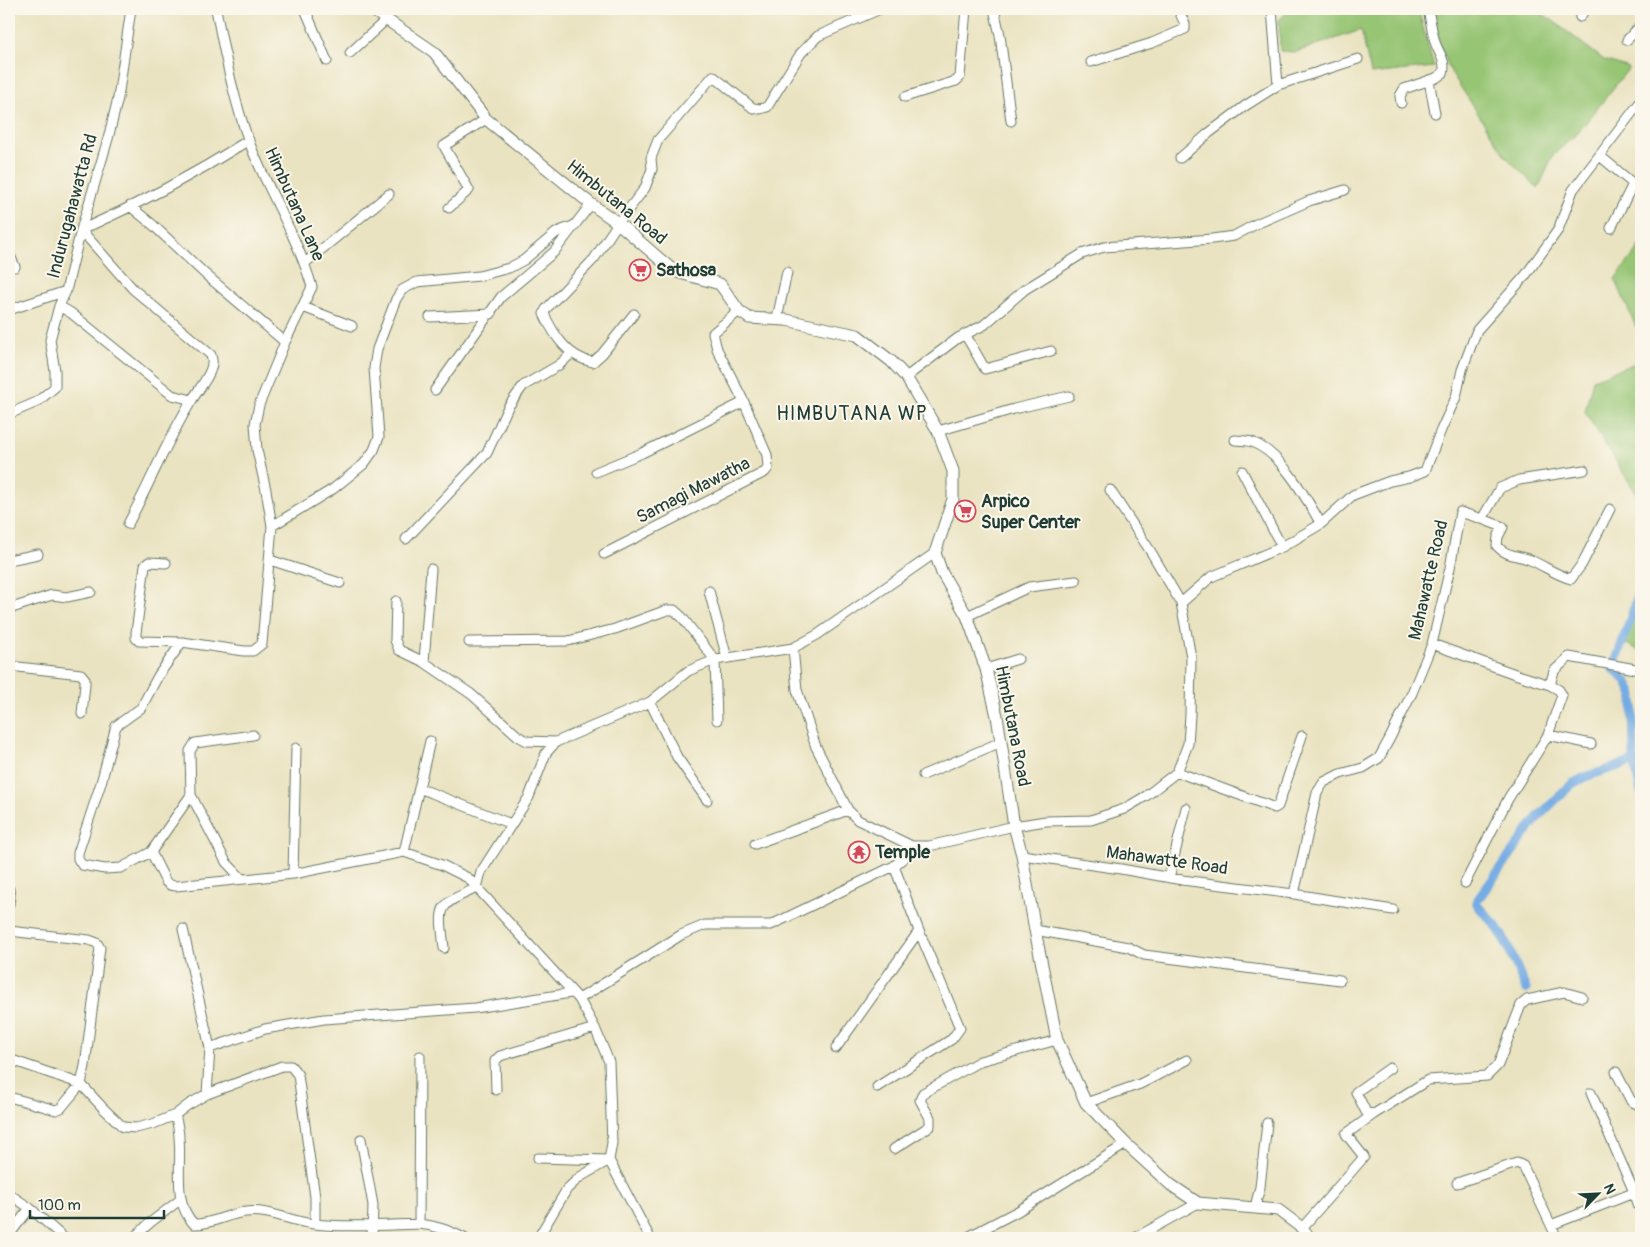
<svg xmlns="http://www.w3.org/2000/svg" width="1650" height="1247" viewBox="0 0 1650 1247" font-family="Pangolin,sans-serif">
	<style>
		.green { fill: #96c573; stroke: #5a8154 }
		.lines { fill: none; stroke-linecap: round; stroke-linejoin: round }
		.canal { stroke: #74ace3; stroke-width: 9 }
		.minor-casing { stroke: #667765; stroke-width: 11 }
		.tertiary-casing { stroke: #667765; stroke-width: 13 }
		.minor { stroke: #fff; stroke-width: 9 }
		.tertiary { stroke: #fff; stroke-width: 11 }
		.labels { text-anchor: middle; stroke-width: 4; stroke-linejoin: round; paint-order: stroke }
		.street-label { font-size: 18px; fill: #1f3d34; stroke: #fbf7ec }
		.poi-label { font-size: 18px; font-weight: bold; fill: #1f3d34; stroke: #fbf7ec; text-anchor: start }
		.quarter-label { font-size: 20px; letter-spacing: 1px; fill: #1f3d34; stroke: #fbf7ec }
	</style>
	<rect width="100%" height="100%" fill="#fbf7ec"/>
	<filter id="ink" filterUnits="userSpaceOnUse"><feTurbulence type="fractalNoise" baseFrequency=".02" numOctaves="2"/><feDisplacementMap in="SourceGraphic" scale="10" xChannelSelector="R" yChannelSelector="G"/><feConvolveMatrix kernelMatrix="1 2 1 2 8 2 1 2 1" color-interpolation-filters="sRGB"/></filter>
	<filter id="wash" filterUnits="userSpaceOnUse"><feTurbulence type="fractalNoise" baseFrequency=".0096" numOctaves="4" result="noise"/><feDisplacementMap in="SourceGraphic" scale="20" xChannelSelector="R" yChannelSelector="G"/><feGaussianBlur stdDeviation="1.12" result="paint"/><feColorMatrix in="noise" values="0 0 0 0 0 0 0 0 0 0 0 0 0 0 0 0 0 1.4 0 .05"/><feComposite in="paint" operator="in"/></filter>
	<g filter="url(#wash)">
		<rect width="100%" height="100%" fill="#eae3c1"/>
		<path class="green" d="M 1291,9 L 1418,9 L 1434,67 L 1371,74 L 1361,30 L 1296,52 L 1280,51 L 1279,20 Z
			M 1426,9 L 1533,9 L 1552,20 L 1604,60 L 1629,68 L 1578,133 L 1553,155 L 1538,189 L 1506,157 L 1451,72 L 1427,14 Z
			M 1641,245 L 1641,338 L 1615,279 Z
			M 1641,361 L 1641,501 L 1585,412 L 1593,379 Z
			M 1641,530 L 1641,645 L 1639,650 L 1620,641 L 1640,575 L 1637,538 Z"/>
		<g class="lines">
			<path class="canal" d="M 1641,588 L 1613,669 L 1626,680 L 1633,695 L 1634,761 L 1641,792
				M 1526,989 C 1517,969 1510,947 1498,929 C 1492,918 1481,913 1476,902 L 1538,817 L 1572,784 L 1585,777 L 1634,761"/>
		</g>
	</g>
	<g filter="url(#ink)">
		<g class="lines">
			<g class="minor-casing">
				<path id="minor" d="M 305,9 L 327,61
					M 994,9 L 1000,35 L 1011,121
					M 1272,9 L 1278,85 L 1358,59
					M 1580,17 L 1585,9
					M 1627,40 L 1641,25
					M 350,53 L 387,19
					M 1091,62 L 1152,43 L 1185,29 L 1185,24 L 1178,9
					M 1429,80 L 1435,113
					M 905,97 L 956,81 L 960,77 L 966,9
					M 1401,103 L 1400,96 L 1404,89 L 1436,78 L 1443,73 C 1447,62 1438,52 1435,42 C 1432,31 1430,20 1428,9
					M 1600,156 L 1631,182 L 1632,186 L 1611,228
					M 1180,158 L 1209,133 L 1245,106 L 1278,85
					M 130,206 L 153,225 L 205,274 L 285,342
					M 449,208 L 469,190 L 444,146 L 486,119
					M 9,253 L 15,267
					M 305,263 L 389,194
					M 59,306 L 71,313 L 172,395 L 192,400
					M 303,307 L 352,326
					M 9,310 L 66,291
					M 634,314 L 602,354 L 593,362 C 568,358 554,335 544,314 L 546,309 L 594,259 L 618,223 L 645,188 L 652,169 L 651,158 L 658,140 L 713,76 L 753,108 L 760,109 L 767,107 L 801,53 L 818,36 L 880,9
					M 430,317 L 491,314
					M 777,319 L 787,272
					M 965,334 L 985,369 L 1051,351
					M 906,377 L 958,338 L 984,325 L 1024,290 L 1082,254 L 1104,247 L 1212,239 L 1234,236 L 1256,224 L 1309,201 L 1345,190
					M 435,390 L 501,297 L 554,252 L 591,204
					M 9,414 L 37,402 L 55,387 L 55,371 L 50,340 L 59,306 L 66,291 L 81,230 L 108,139 L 118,98 L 131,9
					M 938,431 L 1014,409 L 1069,396
					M 1235,440 C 1241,441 1249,440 1254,443 C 1283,455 1306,498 1321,524
					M 1242,471 L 1282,547
					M 596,472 L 642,453 L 744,402
					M 1482,519 L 1503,527 L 1498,537 L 1497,546 C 1506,556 1516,555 1528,559 C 1543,565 1556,575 1571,579 L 1582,564 L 1610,509
					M 128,524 C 150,483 167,440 192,400 C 198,390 212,374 212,363 C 213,360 211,358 211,355 L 133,289 L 81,230 C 139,204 195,174 249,140
					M 272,526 L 333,489 L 364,464 L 374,450 L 379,437 L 374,368 L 377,349 L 396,299 L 402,290 L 417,282 L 479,276 L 509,268 L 524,260 L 557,232 L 573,226
					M 406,539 L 487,453 L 508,407 L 523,386 L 559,365 L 572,353
					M 604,554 L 765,472 L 768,468 L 767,455 L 744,402 L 717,349 L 713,333 L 739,311
					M 9,560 L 38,554
					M 270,560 L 340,583
					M 166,563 L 149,562 L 145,565 L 136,633 L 136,638 L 139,641 L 182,642 L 244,651 L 253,651 L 262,644 L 272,526 L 266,490 L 257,450 L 255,424 L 259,405 L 285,342 L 312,287 C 297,235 267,190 248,139 C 233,97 224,53 216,9
					M 709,591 L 727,658
					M 396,601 L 395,640 L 399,650 L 424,662 L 471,694 L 518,736 L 527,741 L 556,742
					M 1181,603 L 1211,577 L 1282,547 L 1321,524 L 1353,495 L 1390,481 L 1409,477 L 1425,471 L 1441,430 L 1456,397 L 1462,370 L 1477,330 L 1525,276 L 1558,230 L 1573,190 L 1641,101
					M 9,609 L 52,595 L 67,597 L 91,592
					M 967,616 L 1029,587 L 1076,581
					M 182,642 L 158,676 L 141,708 L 116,726 L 101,783 L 78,853 L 78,859 L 82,865 L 105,869 L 121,868 L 151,852 L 191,795
					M 469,642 L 568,641 L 615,629 L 667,610 L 674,610 L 682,617 L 715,660 L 717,720
					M 1432,644 L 1518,675 L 1550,685 L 1554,671 L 1569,657 L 1641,670
					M 793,648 L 797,690 L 816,747 L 848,810 L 858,820 L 912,846
					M 424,662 L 431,569
					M 9,666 L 81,674 L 85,679 L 85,684 L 82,714
					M 986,669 L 1018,659
					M 650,702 L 677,757 L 707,800
					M 1548,735 L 1591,744
					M 1177,772 L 1275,808 L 1278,806 L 1302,736
					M 923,775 L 1001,742
					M 419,788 L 511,824
					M 755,844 L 848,810
					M 151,852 L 166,882 L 170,885 L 176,886 L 293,874 L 404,852 L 442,865 L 468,878 L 579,999 L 595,1028 L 609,1062 L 612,1143 L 609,1160 L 650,1238
					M 404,852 L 430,741
					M 1022,855 L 1121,869 L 1182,880 L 1294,894 L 1317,793 L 1324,782 L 1340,774 L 1363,768 L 1379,758 L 1390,738 L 1412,693 L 1432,644 L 1450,568 L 1460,512 L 1482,519 L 1500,488 L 1519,480 L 1584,470
					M 293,874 L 296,748
					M 1169,878 L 1186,808
					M 242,879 L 226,862 L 191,795 L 190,751 L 195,743 L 253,735
					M 1465,883 L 1508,799 L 1548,735 L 1562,695 L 1559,690 L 1550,685
					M 477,888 L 481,872 L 529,797 L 546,753 L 556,742 L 650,702 L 688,671 L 715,660 L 793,648 L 817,635 L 935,553
					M 9,889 L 10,896 L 9,904
					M 1294,894 L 1393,910
					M 183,929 L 210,1048
					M 1035,930 L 1128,947 L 1144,955 L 1340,980
					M 9,931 L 89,940 L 97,943 L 100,948 L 85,1066 L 81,1084 L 61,1108 L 56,1110 L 9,1097
					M 444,948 C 439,904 437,906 477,888
					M 579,999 L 681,935 L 705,925 L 771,925 L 894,866 L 907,855 L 912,846 L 929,846 L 1014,826 L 1046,821 L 1091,820 L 1124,809 L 1146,796 L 1177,772 L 1188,744 L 1190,715 L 1191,657 L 1181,603 L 1151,552 L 1110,490
					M 836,1048 L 919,931
					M 9,1059 L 81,1084 L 103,1108 L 123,1127 L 136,1128 L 153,1124 L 175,1115 L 188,1105 L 207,1094 L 210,1048 L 265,1029 L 324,1019 L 475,1008 L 571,993
					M 1616,1072 L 1631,1101 L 1639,1105 L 1641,1104
					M 877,1087 L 952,1039 L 960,1028 L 919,931 L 894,866
					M 496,1090 L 495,1061 L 500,1056 L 595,1028
					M 1591,1093 L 1634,1192 L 1637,1205
					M 207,1094 L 282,1066 L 291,1066 L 298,1075 L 315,1197 L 315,1224
					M 1086,1103 L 1140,1084 L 1187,1060
					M 1374,1114 L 1366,1112 L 1356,1092 L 1390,1068
					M 175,1115 C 177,1122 179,1130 179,1138 C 182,1166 172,1202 194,1224 C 211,1225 229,1213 246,1212 C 269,1209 292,1222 314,1224 C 346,1228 386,1225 419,1224 C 437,1226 448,1230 464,1238
					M 361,1139 L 373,1205 L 372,1238
					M 894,1149 L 930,1126 L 930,1118 L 920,1100 L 923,1093 L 980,1061 L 1057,1040
					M 538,1158 L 608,1160
					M 1457,1183 L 1517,1163 L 1523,1166 L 1557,1238
					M 9,1194 L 30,1208 L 64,1238
					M 1255,1207 L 1260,1187 L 1267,1123
					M 419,1224 L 420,1056
					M 1551,1225 L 1641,1190
					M 1302,1228 L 1364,1157 L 1346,1134 L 1374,1114 L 1428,1080 L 1487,1076 L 1498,1065 L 1521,1005 L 1527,1000 L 1564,992 L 1582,997
					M 9,1235 L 30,1208
					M 133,1238 L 151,1222 L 181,1199
					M 538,1238 L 567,1189 L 580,1177 L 609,1160
					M 966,1238 L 1018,1211 L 1126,1144
					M 1135,1238 L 1198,1203"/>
			</g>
			<g class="tertiary-casing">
				<path id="tertiary" d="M 371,9 L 434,52 L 486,119 L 591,204 L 618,223 L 669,267 L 680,273 L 720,284 L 739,311 L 749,318 L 786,320 L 857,335 L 891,361 L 906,377 L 938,431 L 953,471 L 953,499 L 935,553 L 942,573 L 967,616 L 986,669 L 997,716 L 1014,826 L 1022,855 L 1035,930 L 1057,1040 L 1086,1103 L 1126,1144 L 1171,1185 L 1198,1203 L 1278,1210 L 1302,1228 L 1310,1238"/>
			</g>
			<use href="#minor" class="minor"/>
			<use href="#tertiary" class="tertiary"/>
		</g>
	</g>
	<defs>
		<g id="supermarket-ring" transform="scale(1.125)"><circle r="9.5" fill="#fbf7ec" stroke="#d1495b" stroke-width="1.5"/><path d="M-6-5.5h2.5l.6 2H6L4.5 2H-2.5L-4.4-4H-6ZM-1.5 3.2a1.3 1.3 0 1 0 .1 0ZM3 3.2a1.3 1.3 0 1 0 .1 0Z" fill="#d1495b"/></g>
		<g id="temple-ring" transform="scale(1.125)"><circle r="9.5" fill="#fbf7ec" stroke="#d1495b" stroke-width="1.5"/><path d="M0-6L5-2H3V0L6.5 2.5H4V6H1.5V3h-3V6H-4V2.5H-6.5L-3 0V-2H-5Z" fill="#d1495b"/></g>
	</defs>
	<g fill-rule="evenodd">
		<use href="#supermarket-ring" x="640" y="270"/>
		<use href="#supermarket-ring" x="965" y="511"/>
		<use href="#temple-ring" x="859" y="852"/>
	</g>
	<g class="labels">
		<g class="street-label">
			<text transform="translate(617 202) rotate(39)" y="6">Himbutana Road</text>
			<text transform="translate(295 204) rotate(66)" y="6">Himbutana Lane</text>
			<text transform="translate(72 206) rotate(-75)" y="6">Indurugahawatta Rd</text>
			<text transform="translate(693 490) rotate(-27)" y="6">Samagi Mawatha</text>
			<text transform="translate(1428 580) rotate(-77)" y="6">Mahawatte Road</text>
			<text transform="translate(1013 726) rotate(79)" y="6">Himbutana Road</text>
			<text transform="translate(1167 860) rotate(8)" y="6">Mahawatte Road</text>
		</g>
		<g class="poi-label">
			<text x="656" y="276">Sathosa</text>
			<text x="981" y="507">Arpico<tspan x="981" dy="21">Super Center</tspan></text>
			<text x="875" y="858">Temple</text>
		</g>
		<g class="quarter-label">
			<text x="852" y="420">HIMBUTANA WP</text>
		</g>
	</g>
	<rect width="1650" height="1247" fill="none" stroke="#fbf7ec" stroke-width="30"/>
	<g transform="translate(1598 1194) rotate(66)" stroke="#fbf7ec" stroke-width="4" paint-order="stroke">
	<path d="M0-4L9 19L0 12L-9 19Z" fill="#1f3d34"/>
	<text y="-8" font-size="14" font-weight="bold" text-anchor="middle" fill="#1f3d34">N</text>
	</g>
	<path d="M30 1210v8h134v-8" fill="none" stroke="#1f3d34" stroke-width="2.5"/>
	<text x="38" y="1210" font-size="15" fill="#1f3d34" stroke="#fbf7ec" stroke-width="4" paint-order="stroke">100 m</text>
</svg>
